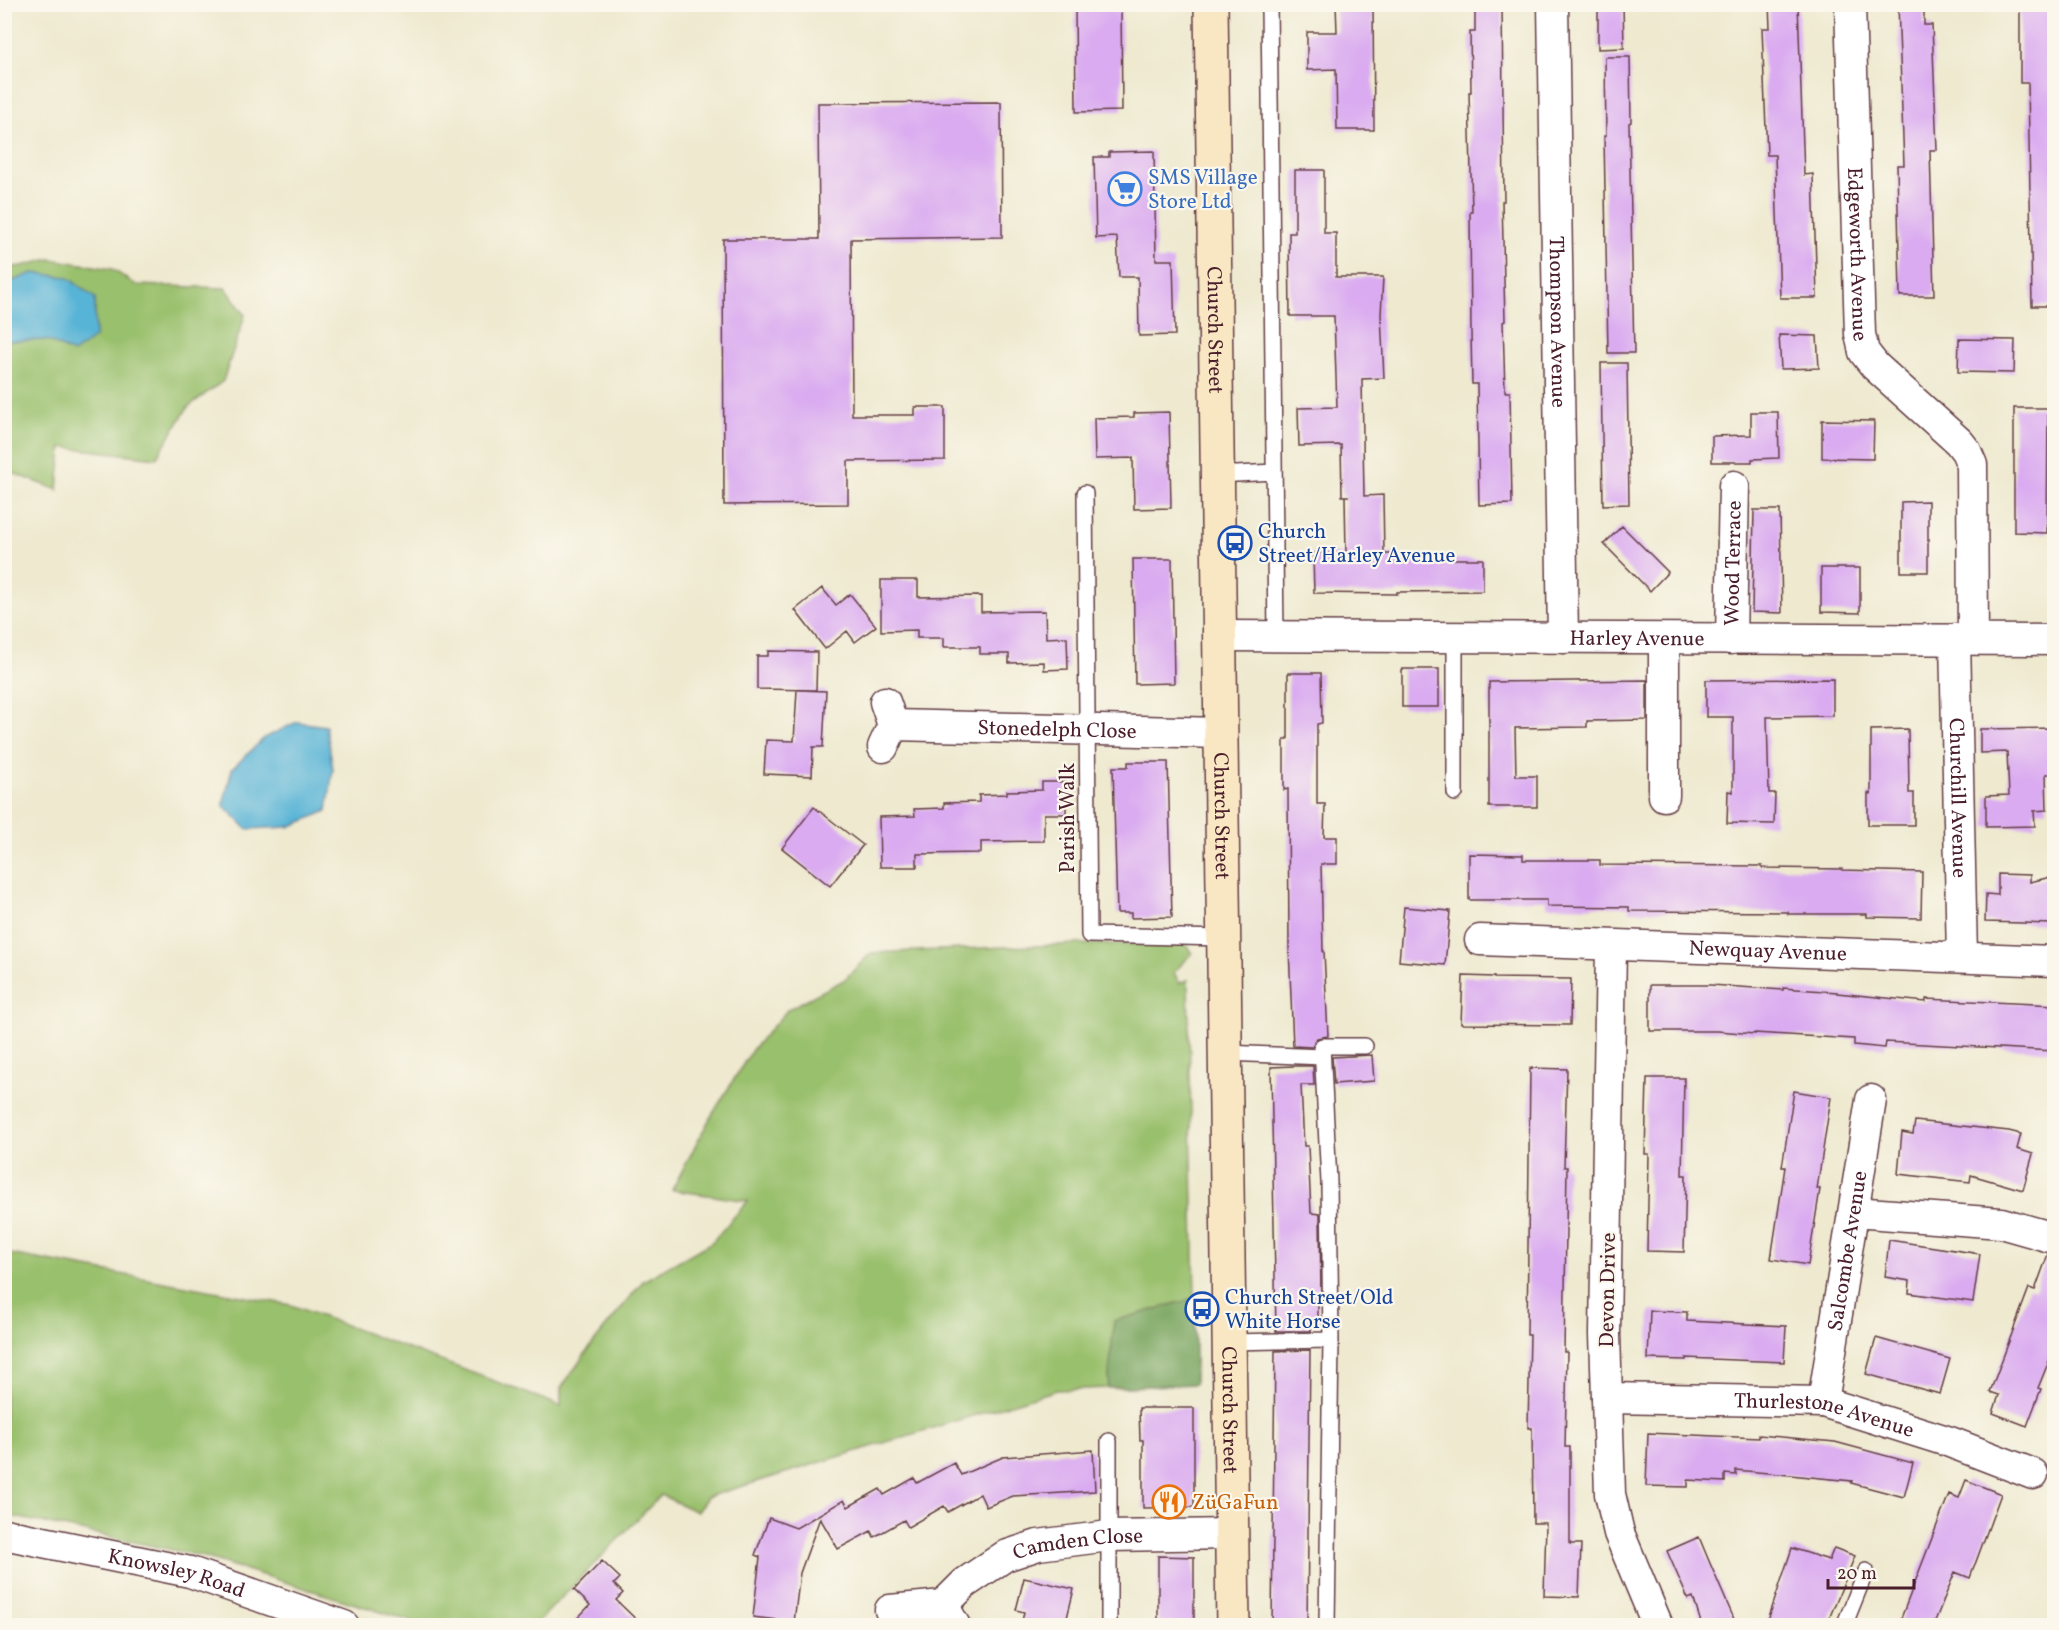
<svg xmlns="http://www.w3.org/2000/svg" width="2059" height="1630" viewBox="0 0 2059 1630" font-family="Vollkorn,serif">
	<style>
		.green { fill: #99c06c; stroke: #72704c; stroke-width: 1.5 }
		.forest { fill: #7aa660; stroke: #626246; stroke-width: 1.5 }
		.water { fill: #59b4d6; stroke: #526a80; stroke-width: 1.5 }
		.building { fill: #daabf0 }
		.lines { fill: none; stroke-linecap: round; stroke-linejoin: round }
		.service-casing { stroke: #633d44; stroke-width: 18 }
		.minor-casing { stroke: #633d44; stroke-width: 33 }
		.secondary-casing { stroke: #633d44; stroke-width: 36 }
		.service { stroke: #fff; stroke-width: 15 }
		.minor { stroke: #fff; stroke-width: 30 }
		.secondary { stroke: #f9e7c3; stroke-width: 33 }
		.labels { text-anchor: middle; stroke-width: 4.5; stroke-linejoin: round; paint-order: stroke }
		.shop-label { font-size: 21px; fill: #366cbe; stroke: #fbf7ec; text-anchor: start }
		.street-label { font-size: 21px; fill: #4a1f2b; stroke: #fbf7ec }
		.transit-label { font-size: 21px; fill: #164399; stroke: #fbf7ec; text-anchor: start }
		.food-label { font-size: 21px; fill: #c56008; stroke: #fbf7ec; text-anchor: start }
	</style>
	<rect width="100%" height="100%" fill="#fbf7ec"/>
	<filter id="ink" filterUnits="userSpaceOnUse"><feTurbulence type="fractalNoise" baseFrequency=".0167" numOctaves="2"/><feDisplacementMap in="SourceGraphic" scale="12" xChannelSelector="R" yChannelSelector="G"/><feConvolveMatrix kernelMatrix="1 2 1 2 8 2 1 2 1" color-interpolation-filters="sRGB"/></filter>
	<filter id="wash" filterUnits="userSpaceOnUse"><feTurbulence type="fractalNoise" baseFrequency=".008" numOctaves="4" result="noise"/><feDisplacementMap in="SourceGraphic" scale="24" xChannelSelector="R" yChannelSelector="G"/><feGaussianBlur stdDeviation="1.35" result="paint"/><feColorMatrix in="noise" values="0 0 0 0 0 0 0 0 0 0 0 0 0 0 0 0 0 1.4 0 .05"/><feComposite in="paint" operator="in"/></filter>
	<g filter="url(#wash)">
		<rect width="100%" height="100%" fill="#eee9cf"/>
		<path class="green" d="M 50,259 L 112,269 L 136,285 L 226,288 L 245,315 L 223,381 L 188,407 L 156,458 L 62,447 L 58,490 L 5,470 L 4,268 L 22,266 Z
			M 1078,944 L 1186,944 L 1192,954 L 1174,972 L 1179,983 L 1188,980 L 1195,1298 L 1114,1321 L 1108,1388 L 1057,1390 L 707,1497 L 697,1512 L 661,1495 L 535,1625 L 423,1625 L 201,1556 L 5,1515 L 4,1253 L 291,1305 L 561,1406 L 561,1388 L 590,1347 L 643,1281 L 712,1242 L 748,1201 L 672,1190 L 710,1118 L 752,1050 L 788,1009 L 844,980 L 871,953 Z"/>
		<path class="forest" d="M 1195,1298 L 1195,1384 L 1108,1388 L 1114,1321 Z"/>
		<path class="water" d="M 33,273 L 67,277 L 95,298 L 95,337 L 73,353 L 47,340 L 5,341 L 5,284 Z
			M 297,722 L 326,726 L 333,769 L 327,811 L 289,827 L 247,829 L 223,805 L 232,769 L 264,738 Z"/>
		<g id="blocks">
			<path class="building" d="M 1075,4 L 1121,4 L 1122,111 L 1076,112 Z
				M 1336,4 L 1373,4 L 1374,130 L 1337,130 L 1336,69 L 1307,70 L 1307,32 L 1337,32 Z
				M 1475,4 L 1502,4 L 1504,201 L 1502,201 L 1505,321 L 1503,322 L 1505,392 L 1510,392 L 1512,504 L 1479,505 L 1477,384 L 1472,384 L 1471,333 L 1470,212 L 1472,212 L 1469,92 L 1471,92 L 1470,32 L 1475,32 Z
				M 1598,4 L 1623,4 L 1624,48 L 1598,49 Z
				M 1769,4 L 1798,4 L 1804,175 L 1813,174 L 1817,297 L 1815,298 L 1780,298 L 1775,155 L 1767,155 L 1762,28 L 1770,28 Z
				M 1898,4 L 1924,4 L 1924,25 L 1932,25 L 1937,150 L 1930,150 L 1934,296 L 1900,296 L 1897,165 L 1904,165 Z
				M 2020,4 L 2054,4 L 2055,306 L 2032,306 L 2028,83 L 2020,83 Z
				M 1605,57 L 1630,57 L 1631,122 L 1629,123 L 1634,353 L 1608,353 L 1604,136 L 1606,136 Z
				M 1001,102 L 1002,237 L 851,239 L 852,415 L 915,415 L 915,407 L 945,407 L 945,460 L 848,461 L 848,504 L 724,505 L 723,239 L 819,239 L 818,103 Z
				M 1154,151 L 1156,260 L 1173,260 L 1175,335 L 1139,336 L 1138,277 L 1119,277 L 1117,237 L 1096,238 L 1094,157 L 1109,157 L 1109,152 Z
				M 1295,170 L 1324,170 L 1324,233 L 1336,233 L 1336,277 L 1383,277 L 1381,315 L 1384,378 L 1362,379 L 1364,496 L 1383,495 L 1384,554 L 1397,554 L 1397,559 L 1483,559 L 1483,591 L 1397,592 L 1397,594 L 1314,593 L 1313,553 L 1346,554 L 1345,496 L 1349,496 L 1342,496 L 1341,445 L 1299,446 L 1298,408 L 1337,407 L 1334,316 L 1290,316 L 1289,233 L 1295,233 Z
				M 1779,335 L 1817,336 L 1819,368 L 1781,369 Z
				M 1959,339 L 2015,340 L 2014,373 L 1958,372 Z
				M 1601,363 L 1627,363 L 1629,504 L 1603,505 Z
				M 2014,408 L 2048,408 L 2047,533 L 2014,532 Z
				M 1169,412 L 1171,508 L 1134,509 L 1133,458 L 1095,459 L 1094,418 L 1134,417 L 1134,413 Z
				M 1751,412 L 1778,412 L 1779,458 L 1752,459 L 1752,462 L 1712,462 L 1712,436 L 1751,435 Z
				M 1822,420 L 1874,421 L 1873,459 L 1822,458 Z
				M 1928,501 L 1928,572 L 1901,572 L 1901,502 Z
				M 1754,510 L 1780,510 L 1782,613 L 1752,612 Z
				M 1622,526 L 1668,572 L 1650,591 L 1604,544 Z
				M 1133,559 L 1172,559 L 1174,683 L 1135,684 Z
				M 1821,568 L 1860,568 L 1860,613 L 1821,612 Z
				M 881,580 L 918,580 L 918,597 L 981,596 L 981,612 L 1045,611 L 1046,638 L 1067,637 L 1068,669 L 1044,670 L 1044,662 L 1009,663 L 1009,654 L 980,654 L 980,647 L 944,647 L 944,638 L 917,638 L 917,630 L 881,631 Z
				M 822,588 L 836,605 L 850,594 L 876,626 L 855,642 L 847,631 L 825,649 L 795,610 Z
				M 768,651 L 817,652 L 816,690 L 757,689 L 757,656 L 768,656 Z
				M 1402,669 L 1439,669 L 1439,707 L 1402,707 Z
				M 1288,673 L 1321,673 L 1322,723 L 1317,724 L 1317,804 L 1325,804 L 1324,837 L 1337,837 L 1337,864 L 1321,864 L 1323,951 L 1324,951 L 1328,1036 L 1317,1038 L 1312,1047 L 1293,1046 L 1289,947 L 1288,789 L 1284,790 L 1284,739 L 1288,739 Z
				M 1833,679 L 1833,716 L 1767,717 L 1769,793 L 1775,793 L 1774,824 L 1727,823 L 1728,791 L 1733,792 L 1733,717 L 1706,717 L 1706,680 Z
				M 1647,680 L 1647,720 L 1587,721 L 1587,727 L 1515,728 L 1516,776 L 1537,776 L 1537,807 L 1489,807 L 1489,682 Z
				M 797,690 L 826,691 L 823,747 L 813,747 L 812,776 L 764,774 L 766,740 L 794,741 Z
				M 2055,728 L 2055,774 L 2046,774 L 2047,810 L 2034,811 L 2035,826 L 1986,827 L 1986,796 L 2009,795 L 2007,752 L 1980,753 L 1980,729 Z
				M 1908,729 L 1909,793 L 1914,793 L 1914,825 L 1868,825 L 1868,793 L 1871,794 L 1871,730 Z
				M 1128,762 L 1168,762 L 1172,917 L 1131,918 L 1131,913 L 1117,913 L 1113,767 L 1128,767 Z
				M 1042,782 L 1066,782 L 1066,814 L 1044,814 L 1044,841 L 981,842 L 981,853 L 917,854 L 917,867 L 880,867 L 879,817 L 915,816 L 914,809 L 944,808 L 944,803 L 979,802 L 979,795 L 1007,794 L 1007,791 L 1042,790 Z
				M 814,807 L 863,845 L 830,886 L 782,848 Z
				M 1469,854 L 1523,855 L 1523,860 L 1600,860 L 1600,865 L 1762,866 L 1762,868 L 1842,869 L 1842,870 L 1922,872 L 1921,918 L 1867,917 L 1867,914 L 1788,914 L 1788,912 L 1629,911 L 1629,907 L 1547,906 L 1547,900 L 1469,900 Z
				M 1998,874 L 2030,875 L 2030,882 L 2055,876 L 2055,924 L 1985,922 L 1986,894 L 1998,895 Z
				M 1404,907 L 1450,911 L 1445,965 L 1399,961 Z
				M 1463,976 L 1494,977 L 1494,978 L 1571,979 L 1570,1025 L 1464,1024 L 1461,1023 Z
				M 1650,985 L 1711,985 L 1783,990 L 1783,988 L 1837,992 L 1837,993 L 1926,1002 L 1926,999 L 2055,1005 L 2055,1051 L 1886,1042 L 1885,1048 L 1854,1045 L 1854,1039 L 1755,1033 L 1755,1034 L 1717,1031 L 1650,1031 Z
				M 1372,1055 L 1374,1081 L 1334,1084 L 1332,1057 Z
				M 1294,1066 L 1313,1066 L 1314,1085 L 1301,1085 L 1304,1146 L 1308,1146 L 1311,1213 L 1320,1214 L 1321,1300 L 1318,1300 L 1318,1324 L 1311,1324 L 1311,1331 L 1276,1331 L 1271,1067 Z
				M 1530,1068 L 1567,1069 L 1564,1167 L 1567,1167 L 1564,1352 L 1567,1352 L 1565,1447 L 1570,1447 L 1570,1544 L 1581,1544 L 1579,1597 L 1544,1596 L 1546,1523 L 1533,1523 L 1532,1428 L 1528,1428 L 1530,1335 L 1527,1335 Z
				M 1647,1078 L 1684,1078 L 1682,1175 L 1686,1175 L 1684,1252 L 1647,1251 L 1649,1154 L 1645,1154 Z
				M 1794,1091 L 1831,1097 L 1817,1189 L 1820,1189 L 1808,1265 L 1771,1259 L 1785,1167 L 1782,1167 Z
				M 1915,1121 L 2009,1131 L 2021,1134 L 2017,1149 L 2033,1154 L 2023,1190 L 1971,1175 L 1970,1182 L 1898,1174 L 1902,1132 L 1913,1134 Z
				M 1889,1240 L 1980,1254 L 1973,1302 L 1909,1293 L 1910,1281 L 1885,1277 Z
				M 2048,1254 L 2055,1255 L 2055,1346 L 2038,1388 L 2041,1389 L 2027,1426 L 1993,1413 L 1999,1395 L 1990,1392 L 2029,1288 L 2035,1290 Z
				M 1650,1311 L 1687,1312 L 1687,1321 L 1786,1326 L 1784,1362 L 1686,1358 L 1686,1360 L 1648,1359 Z
				M 1876,1338 L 1950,1359 L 1940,1394 L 1866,1374 Z
				M 1310,1350 L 1307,1626 L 1272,1626 L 1275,1351 Z
				M 1139,1408 L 1194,1408 L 1194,1507 L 1143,1508 L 1143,1440 L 1140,1440 Z
				M 1648,1433 L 1759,1438 L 1759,1435 L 1835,1442 L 1913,1463 L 1904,1497 L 1851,1483 L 1852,1481 L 1736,1470 L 1736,1475 L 1725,1474 L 1725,1482 L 1688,1480 L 1688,1487 L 1646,1486 Z
				M 1093,1450 L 1095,1491 L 1013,1496 L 986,1507 L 980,1494 L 948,1512 L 944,1506 L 908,1527 L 904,1520 L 874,1537 L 871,1531 L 838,1549 L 820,1518 L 800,1573 L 794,1622 L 753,1617 L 760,1557 L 755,1555 L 769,1518 L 796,1528 L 844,1500 L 848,1507 L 880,1489 L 884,1495 L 914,1478 L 917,1483 L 954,1463 L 961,1475 L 1003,1457 Z
				M 1966,1480 L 2001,1494 L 1970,1578 L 1955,1572 L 1933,1626 L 1898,1626 L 1949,1494 L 1959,1498 Z
				M 1699,1537 L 1709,1561 L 1737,1626 L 1702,1626 L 1693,1597 L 1688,1599 L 1667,1551 Z
				M 1792,1548 L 1829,1560 L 1834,1548 L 1855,1556 L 1826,1626 L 1766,1626 Z
				M 1158,1556 L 1194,1557 L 1194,1626 L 1158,1626 Z
				M 602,1561 L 620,1578 L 614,1584 L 623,1593 L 616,1600 L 643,1626 L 570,1626 L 590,1605 L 574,1590 Z
				M 1024,1578 L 1074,1589 L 1065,1626 L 1021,1626 L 1024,1612 L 1016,1610 Z"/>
		</g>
	</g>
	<g filter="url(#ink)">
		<use href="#blocks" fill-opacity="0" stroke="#633d44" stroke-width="1.5"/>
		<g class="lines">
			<g class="service-casing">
				<path id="service" d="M 1269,4 L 1276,637
					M 1218,475 L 1274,472
					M 1085,493 L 1089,935 L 1224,938
					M 1455,793 L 1455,638
					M 1226,1053 L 1322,1057
					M 1230,1342 L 1331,1340
					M 1109,1626 L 1109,1441
					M 1327,1626 L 1331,1340 L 1329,1182 L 1322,1046 L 1365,1046
					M 1844,1626 L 1866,1571"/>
			</g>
			<g class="minor-casing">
				<g id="minor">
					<path id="s1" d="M 1553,4 L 1563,638"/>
					<path id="s2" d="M 1850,4 L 1860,334 L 1864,352 L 1875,366 L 1959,442 L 1966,451 L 1972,465 L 1973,639"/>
					<path id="s3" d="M 1220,636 L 2054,640"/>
					<path d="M 1664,639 L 1664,796"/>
					<path id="s4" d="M 1731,639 L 1734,486"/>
					<path id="s5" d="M 1955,639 L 1962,957"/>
					<path id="s6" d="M 893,725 L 1221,733"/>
					<path d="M 883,747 L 893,725 L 885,702"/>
					<path id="s7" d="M 1480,940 L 2054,961"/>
					<path d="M 1611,946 L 1605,1334 L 1610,1494 L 1619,1533 L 1658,1626"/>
					<path d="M 1854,1212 L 2001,1223 L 2054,1238"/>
					<path id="s8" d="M 1607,1398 L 1823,1402 L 1950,1442 L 2033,1474"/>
					<path id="s9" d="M 1823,1402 L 1871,1100"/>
					<path id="s10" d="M 4,1534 L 190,1572 L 344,1626"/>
					<path id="s11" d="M 943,1605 L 965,1583 L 1005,1556 L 1038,1545 L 1109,1536 L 1232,1534"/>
					<path d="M 890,1610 L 943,1605 L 955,1626"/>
				</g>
			</g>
			<g class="secondary-casing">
				<g id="secondary">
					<path id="s12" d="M 1211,4 L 1233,1626"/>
				</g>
			</g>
			<use href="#service" class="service"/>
			<use href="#minor" class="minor"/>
			<use href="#secondary" class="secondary"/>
		</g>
	</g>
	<defs>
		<g id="supermarket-ring" transform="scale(1.725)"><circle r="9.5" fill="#fbf7ec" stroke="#3f7fe0" stroke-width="1.5"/><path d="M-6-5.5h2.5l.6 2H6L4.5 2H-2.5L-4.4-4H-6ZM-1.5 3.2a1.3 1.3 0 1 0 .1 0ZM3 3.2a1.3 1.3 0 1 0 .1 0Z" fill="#3f7fe0"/></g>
		<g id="bus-ring" transform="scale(1.725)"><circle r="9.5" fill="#fbf7ec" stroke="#1a4fb4" stroke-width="1.5"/><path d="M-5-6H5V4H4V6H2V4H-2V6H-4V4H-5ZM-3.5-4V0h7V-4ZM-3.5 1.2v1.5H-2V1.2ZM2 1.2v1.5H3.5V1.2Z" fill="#1a4fb4"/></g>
		<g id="restaurant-ring" transform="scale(1.725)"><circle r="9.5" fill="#fbf7ec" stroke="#e8710a" stroke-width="1.5"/><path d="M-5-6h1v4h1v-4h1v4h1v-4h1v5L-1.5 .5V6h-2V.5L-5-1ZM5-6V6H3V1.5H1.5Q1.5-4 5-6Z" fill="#e8710a"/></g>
	</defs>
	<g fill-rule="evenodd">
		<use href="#supermarket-ring" x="1125" y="189"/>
		<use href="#bus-ring" x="1235" y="543"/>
		<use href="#bus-ring" x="1202" y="1309"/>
		<use href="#restaurant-ring" x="1169" y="1502"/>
	</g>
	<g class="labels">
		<g class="shop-label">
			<text x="1148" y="184">SMS Village<tspan x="1148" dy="24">Store Ltd</tspan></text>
		</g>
		<g class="street-label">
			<text dy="7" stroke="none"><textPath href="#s2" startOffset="250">Edgeworth Avenue</textPath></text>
			<text dy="7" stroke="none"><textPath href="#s1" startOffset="318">Thompson Avenue</textPath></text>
			<text dy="7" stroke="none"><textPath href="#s12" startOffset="326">Church Street</textPath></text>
			<text dy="7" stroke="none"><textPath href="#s4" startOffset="76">Wood Terrace</textPath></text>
			<text dy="7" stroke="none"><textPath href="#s3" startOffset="417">Harley Avenue</textPath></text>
			<text dy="7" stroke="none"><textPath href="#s6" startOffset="164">Stonedelph Close</textPath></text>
			<text dy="7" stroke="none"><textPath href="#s5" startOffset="159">Churchill Avenue</textPath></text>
			<text dy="7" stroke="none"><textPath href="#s12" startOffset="812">Church Street</textPath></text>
			<text transform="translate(1067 818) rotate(-90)" y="7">Parish Walk</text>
			<text dy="7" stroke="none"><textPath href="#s7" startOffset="288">Newquay Avenue</textPath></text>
			<text dy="7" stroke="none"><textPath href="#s9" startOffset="153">Salcombe Avenue</textPath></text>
			<text transform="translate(1607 1290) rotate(-89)" y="7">Devon Drive</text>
			<text dy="7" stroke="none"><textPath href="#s12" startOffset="1406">Church Street</textPath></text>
			<text dy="7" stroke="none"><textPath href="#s8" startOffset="219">Thurlestone Avenue</textPath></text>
			<text dy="7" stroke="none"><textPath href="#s11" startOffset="154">Camden Close</textPath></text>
			<text dy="7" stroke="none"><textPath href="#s10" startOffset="177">Knowsley Road</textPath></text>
		</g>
		<g class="transit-label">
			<text x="1258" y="538">Church<tspan x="1258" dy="24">Street/Harley Avenue</tspan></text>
			<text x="1225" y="1304">Church Street/Old<tspan x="1225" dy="24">White Horse</tspan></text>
		</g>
		<g class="food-label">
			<text x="1192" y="1509">ZüGaFun</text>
		</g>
	</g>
	<rect width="2059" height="1630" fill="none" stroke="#fbf7ec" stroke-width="24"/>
	<path d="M1828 1579v9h86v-9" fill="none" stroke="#4a1f2b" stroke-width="3"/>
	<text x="1837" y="1579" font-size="18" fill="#4a1f2b" stroke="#fbf7ec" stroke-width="4.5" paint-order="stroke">20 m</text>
</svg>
